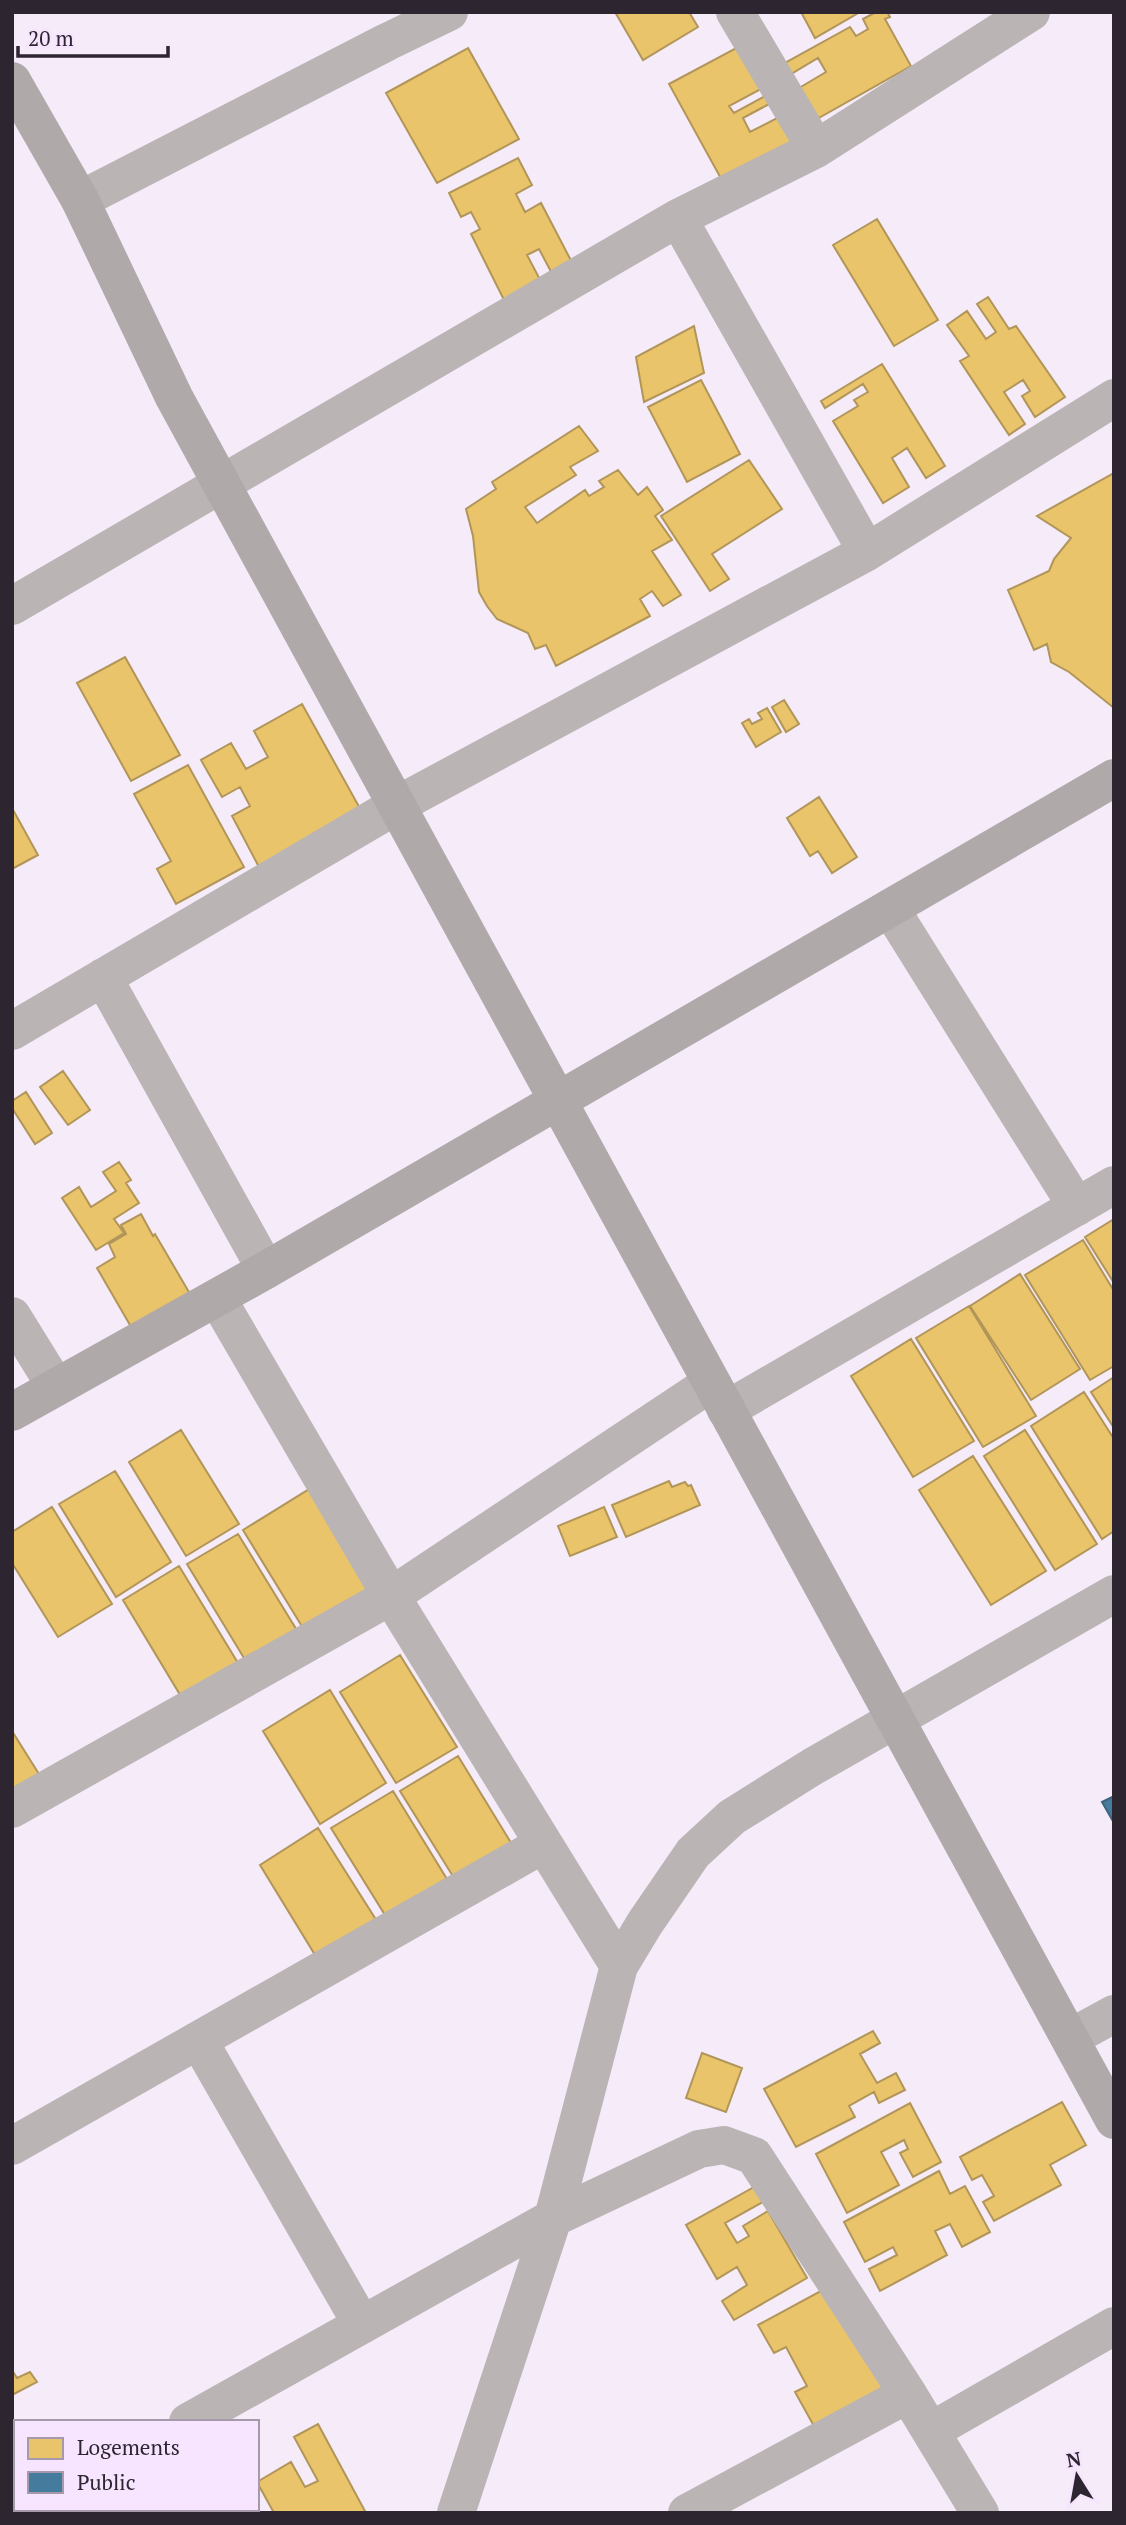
<svg xmlns="http://www.w3.org/2000/svg" width="1126" height="2525" viewBox="0 0 1126 2525" font-family="'PT Serif',serif">
	<style>
		.homes { fill: #e9c46a; stroke: #b19559; stroke-width: 2 }
		.public { fill: #457b9d; stroke: #3e627c; stroke-width: 2 }
		.lines { fill: none; stroke-linecap: round; stroke-linejoin: round }
		.street { stroke: #bab4b5; stroke-width: 38 }
		.secondary { stroke: #afa9aa; stroke-width: 38 }
	</style>
	<rect width="100%" height="100%" fill="#f5ebf9"/>
	<path class="homes" d="M 615,12 L 689,12 L 698,27 L 643,60 Z
		M 801,12 L 860,12 L 815,38 Z
		M 876,12 L 887,12 L 890,17 L 885,19 L 911,66 L 817,119 L 799,88 L 826,72 L 818,58 L 791,74 L 785,63 L 850,27 L 856,36 L 868,29 L 863,19 Z
		M 740,46 L 763,88 L 729,106 L 734,113 L 767,95 L 771,103 L 743,118 L 750,132 L 779,117 L 795,146 L 724,184 L 669,84 Z
		M 468,48 L 519,139 L 437,183 L 386,93 Z
		M 518,158 L 532,185 L 516,194 L 525,212 L 541,203 L 577,272 L 557,283 L 539,249 L 527,255 L 545,289 L 508,308 L 471,234 L 480,229 L 471,212 L 461,217 L 449,193 Z
		M 877,219 L 938,320 L 894,346 L 833,245 Z
		M 988,297 L 1009,329 L 1016,326 L 1065,397 L 1035,417 L 1022,396 L 1030,391 L 1023,380 L 1004,392 L 1025,424 L 1009,435 L 960,361 L 969,356 L 947,325 L 967,311 L 986,339 L 996,332 L 977,304 Z
		M 694,326 L 704,373 L 644,402 L 636,357 Z
		M 882,364 L 945,466 L 926,478 L 907,448 L 892,458 L 909,487 L 883,503 L 833,421 L 858,406 L 854,400 L 868,392 L 863,384 L 825,408 L 821,401 Z
		M 701,380 L 740,454 L 687,482 L 648,407 Z
		M 579,426 L 598,451 L 570,467 L 576,475 L 525,507 L 537,523 L 585,490 L 589,496 L 604,487 L 599,481 L 618,470 L 638,495 L 647,487 L 663,510 L 655,516 L 672,540 L 652,551 L 681,595 L 663,606 L 652,591 L 640,599 L 650,616 L 556,666 L 546,645 L 535,649 L 528,633 L 497,619 L 487,606 L 479,592 L 473,536 L 466,509 L 496,489 L 492,482 Z
		M 749,460 L 782,509 L 712,554 L 729,579 L 710,591 L 661,516 Z
		M 1114,473 L 1114,708 L 1069,672 L 1051,662 L 1047,644 L 1034,650 L 1008,590 L 1049,571 L 1054,559 L 1071,538 L 1037,516 Z
		M 125,657 L 180,755 L 131,781 L 77,683 Z
		M 784,700 L 799,724 L 786,732 L 772,707 Z
		M 302,704 L 362,812 L 260,869 L 232,816 L 250,806 L 240,787 L 222,797 L 201,760 L 231,743 L 246,769 L 268,757 L 254,731 Z
		M 767,708 L 781,732 L 756,747 L 742,723 L 749,719 L 752,724 L 762,719 L 758,713 Z
		M 188,765 L 244,867 L 176,904 L 157,869 L 171,861 L 134,794 Z
		M 819,797 L 857,857 L 832,873 L 818,851 L 810,856 L 787,818 Z
		M 12,808 L 38,855 L 12,869 Z
		M 63,1071 L 90,1110 L 68,1125 L 40,1087 Z
		M 26,1092 L 52,1133 L 35,1144 L 12,1108 L 12,1101 Z
		M 119,1162 L 131,1180 L 126,1183 L 139,1203 L 114,1219 L 124,1233 L 96,1250 L 62,1198 L 79,1187 L 91,1207 L 116,1191 L 103,1172 Z
		M 141,1214 L 153,1236 L 155,1234 L 193,1299 L 134,1332 L 97,1268 L 115,1257 L 109,1244 L 126,1234 L 121,1225 Z
		M 1114,1219 L 1114,1283 L 1085,1237 Z
		M 1083,1240 L 1114,1291 L 1114,1366 L 1090,1380 L 1025,1275 Z
		M 1020,1274 L 1080,1369 L 1031,1400 L 970,1306 Z
		M 969,1306 L 1036,1416 L 983,1447 L 916,1338 Z
		M 911,1339 L 974,1441 L 913,1477 L 851,1376 Z
		M 1114,1377 L 1114,1428 L 1091,1392 Z
		M 1084,1392 L 1114,1439 L 1114,1531 L 1102,1539 L 1031,1426 Z
		M 181,1430 L 239,1524 L 186,1556 L 129,1462 Z
		M 1025,1430 L 1097,1544 L 1055,1570 L 984,1456 Z
		M 973,1456 L 1046,1571 L 991,1605 L 919,1490 Z
		M 115,1471 L 171,1562 L 116,1597 L 59,1504 Z
		M 669,1481 L 672,1487 L 685,1482 L 688,1486 L 691,1485 L 700,1505 L 626,1537 L 612,1505 Z
		M 311,1488 L 374,1592 L 306,1633 L 243,1530 Z
		M 52,1507 L 112,1604 L 58,1637 L 12,1563 L 12,1532 Z
		M 604,1507 L 617,1537 L 570,1556 L 558,1526 Z
		M 238,1534 L 301,1637 L 250,1668 L 187,1564 Z
		M 179,1566 L 241,1668 L 185,1703 L 123,1600 Z
		M 400,1655 L 457,1747 L 396,1783 L 340,1692 Z
		M 330,1690 L 386,1783 L 320,1824 L 263,1731 Z
		M 12,1731 L 44,1782 L 12,1801 Z
		M 458,1756 L 516,1851 L 459,1886 L 400,1791 Z
		M 393,1791 L 450,1884 L 390,1923 L 331,1828 Z
		M 318,1828 L 380,1926 L 320,1963 L 260,1865 Z
		M 873,2031 L 880,2043 L 860,2054 L 877,2083 L 896,2073 L 905,2090 L 879,2103 L 874,2092 L 849,2106 L 855,2117 L 796,2147 L 764,2089 Z
		M 702,2053 L 742,2068 L 726,2112 L 686,2098 Z
		M 1062,2102 L 1086,2145 L 1050,2165 L 1061,2185 L 994,2221 L 983,2202 L 994,2196 L 982,2175 L 972,2180 L 960,2157 Z
		M 910,2103 L 941,2162 L 913,2177 L 900,2153 L 908,2149 L 904,2140 L 881,2152 L 899,2185 L 847,2213 L 816,2154 Z
		M 939,2171 L 950,2194 L 965,2186 L 990,2232 L 962,2247 L 950,2224 L 935,2231 L 947,2255 L 880,2291 L 869,2269 L 897,2255 L 893,2247 L 865,2262 L 844,2222 Z
		M 754,2187 L 763,2202 L 725,2223 L 737,2243 L 749,2236 L 743,2226 L 768,2211 L 807,2278 L 734,2320 L 722,2301 L 747,2285 L 737,2267 L 717,2279 L 686,2225 Z
		M 830,2286 L 887,2389 L 815,2428 L 795,2392 L 807,2386 L 786,2347 L 774,2353 L 758,2325 Z
		M 12,2370 L 17,2378 L 30,2372 L 37,2382 L 12,2395 Z
		M 318,2424 L 366,2513 L 274,2513 L 257,2482 L 291,2462 L 305,2487 L 318,2481 L 294,2437 Z"/>
	<path class="public" d="M 1114,1796 L 1114,1823 L 1102,1802 Z"/>
	<g class="lines">
		<path class="street" d="M 735,12 L 816,149
			M 80,200 L 387,42 L 449,12
			M 678,218 L 867,552
			M 12,606 L 678,218 L 816,149 L 1031,12
			M 890,908 L 1077,1207
			M 103,977 L 266,1270
			M 12,1031 L 397,805 L 867,552 L 1114,398
			M 217,1298 L 391,1596 L 619,1966
			M 12,1316 L 56,1387
			M 726,1410 L 1114,1185
			M 12,1809 L 391,1596 L 711,1383
			M 1070,2038 L 1114,2014
			M 199,2041 L 362,2325
			M 12,2146 L 542,1845
			M 188,2422 L 553,2218 L 699,2149 L 724,2145 L 754,2156 L 908,2394 L 980,2513
			M 931,2431 L 1114,2326
			M 111,2509 L 113,2513
			M 25,2513 L 31,2509
			M 456,2513 L 553,2218 L 619,1966 L 645,1923 L 693,1853 L 732,1817 L 812,1767 L 1114,1594
			M 687,2513 L 908,2394"/>
		<path class="secondary" d="M 12,81 L 80,200 L 174,397 L 1114,2120
			M 12,1412 L 266,1270 L 1114,778"/>
	</g>
	<rect width="1126" height="2525" fill="none" stroke="#2d2630" stroke-width="28"/>
	<rect x="14" y="2420" width="245" height="91" fill="#f7e5ff" stroke="#a699ac" stroke-width="2"/>
	<rect x="28" y="2438" width="35" height="21" fill="#e9c46a" stroke="#a699ac" stroke-width="2"/>
	<text x="77" y="2455" font-size="21" fill="#2d2630">Logements</text>
	<rect x="28" y="2472" width="35" height="21" fill="#457b9d" stroke="#a699ac" stroke-width="2"/>
	<text x="77" y="2490" font-size="21" fill="#2d2630">Public</text>
	<g transform="translate(1077 2476) rotate(349)" stroke="#f7e5ff" stroke-width="5" paint-order="stroke">
	<path d="M0-5L12 26L0 18L-12 26Z" fill="#2d2630"/>
	<text y="-10" font-size="19" font-weight="bold" text-anchor="middle" fill="#2d2630">N</text>
	</g>
	<path d="M18 46v10h150v-10" fill="none" stroke="#2d2630" stroke-width="3.5"/>
	<text x="28" y="46" font-size="21" fill="#2d2630" stroke="#f7e5ff" stroke-width="5" paint-order="stroke">20 m</text>
</svg>
